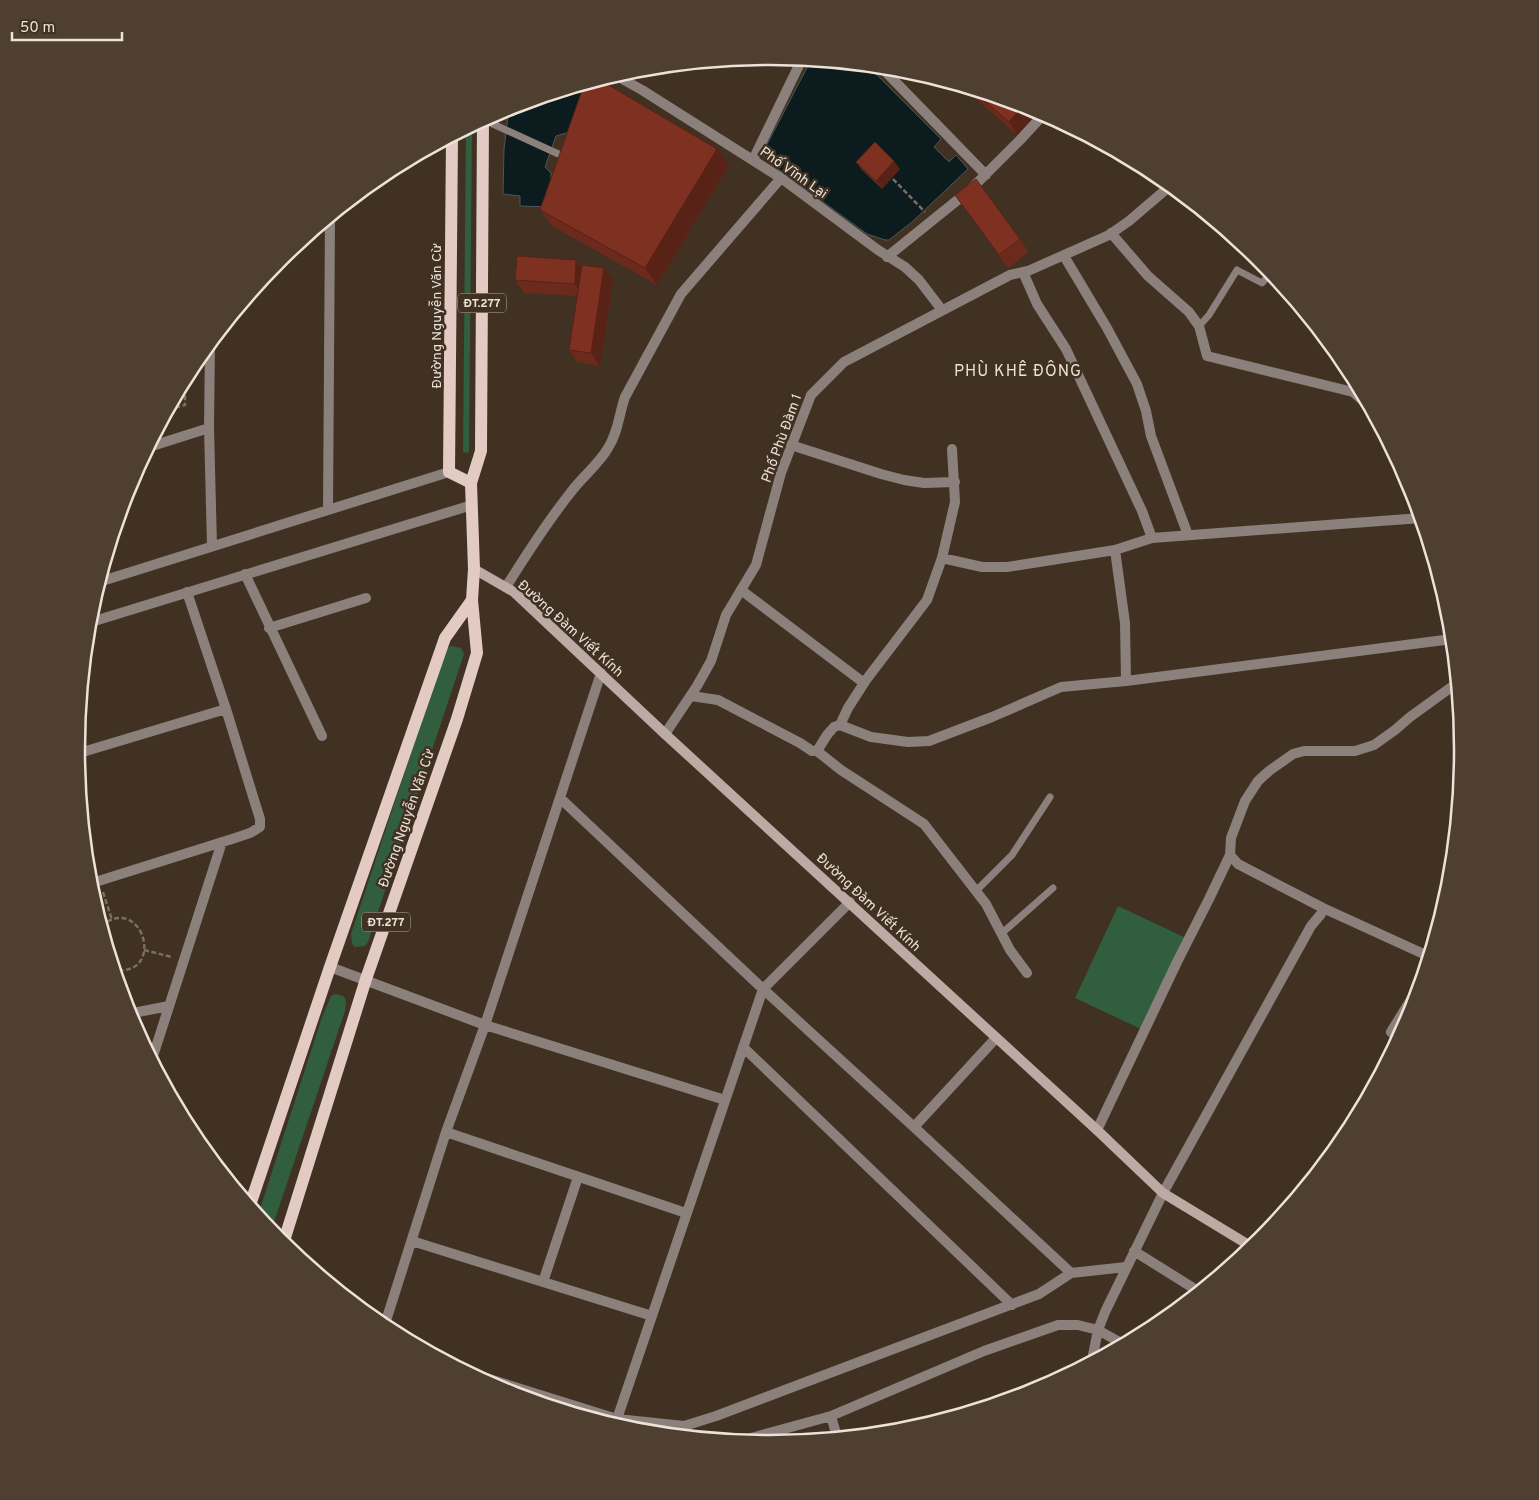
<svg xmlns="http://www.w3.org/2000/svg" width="1539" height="1500" viewBox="0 0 1539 1500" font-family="Overpass,sans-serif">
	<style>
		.green { fill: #305e3e }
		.water { fill: #0c1b1e; stroke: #4f5756 }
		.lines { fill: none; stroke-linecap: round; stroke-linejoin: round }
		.path { stroke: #7c6e61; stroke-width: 2.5; stroke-dasharray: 5 2.5; stroke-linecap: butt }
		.service { stroke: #8b807c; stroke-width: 7 }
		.minor { stroke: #8b807c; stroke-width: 10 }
		.tertiary { stroke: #8b807c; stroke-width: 10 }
		.secondary { stroke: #bdaaa5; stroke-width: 10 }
		.primary { stroke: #e3cbc4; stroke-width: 12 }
		.wall { fill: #6c2a1c }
		.shaded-wall { fill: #582217 }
		.building { fill: #7e3121; stroke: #582217 }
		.labels { text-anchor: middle; stroke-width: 5; stroke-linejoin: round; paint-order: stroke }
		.shield { fill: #403122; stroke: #b8ada2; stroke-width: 1 }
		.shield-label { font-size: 12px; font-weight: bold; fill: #ece2d9 }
		.street-label { font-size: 14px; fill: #ece2d9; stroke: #403122 }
		.quarter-label { font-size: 16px; letter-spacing: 1px; fill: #ece2d9; stroke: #403122 }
		.rim { fill: none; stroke: #ece2d9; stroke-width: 2.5 }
	</style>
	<rect width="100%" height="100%" fill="#403122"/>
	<path class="green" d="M 472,126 L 469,447 L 469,452 L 466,453 L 463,451 L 466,130 Z
		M 451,646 L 461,648 L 464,654 L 368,942 L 365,946 L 355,947 L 352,944 L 351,934 L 443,657 L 448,648 Z
		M 1118,906 L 1184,937 L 1141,1029 L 1075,998 Z
		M 335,994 L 343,996 L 346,1000 L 345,1011 L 271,1231 L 258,1215 L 322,1017 L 331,996 Z"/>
	<path class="water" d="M 811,60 L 868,66 L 941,139 L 934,147 L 949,162 L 956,155 L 968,169 L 912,222 L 889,240 L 885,240 L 867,234 L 766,160 L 763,152 Z
		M 584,85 L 587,87 L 573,131 L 556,136 L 545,167 L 551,173 L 551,207 L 520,206 L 520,196 L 503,194 L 504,149 L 509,108 Z"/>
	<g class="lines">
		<path class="path" d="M 893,179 L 925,212
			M 168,410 L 185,405 L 185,380
			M 103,892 L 112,920
			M 101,926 C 142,892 167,976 115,970
			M 144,950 L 172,957"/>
		<path class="service" d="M 484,120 L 565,157
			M 1199,326 L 1209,315 L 1237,270 L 1262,283 L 1271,273
			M 976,891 L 1012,855 L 1050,797
			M 1001,934 L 1053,888"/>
		<path class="minor" d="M 881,67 L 986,175
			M 615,75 L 642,90 L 781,178 L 878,250 L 905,267 L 919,280 L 942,310
			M 753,160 L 802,59
			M 1111,233 L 1148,276 L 1189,312 L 1199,326 L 1207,356 L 1353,392 L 1368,405
			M 1064,256 L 1107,328 L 1137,384 L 1146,411 L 1151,436 L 1188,535
			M 887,257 L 970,190 L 1020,140 L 1044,114
			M 1023,272 L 1037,304 L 1066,349 L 1142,511 L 1152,538
			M 210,343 L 209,428 L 212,546
			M 791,445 L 881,474 L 904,480 L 924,483 L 955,482
			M 149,447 L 209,428
			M 328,509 L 330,217
			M 1115,550 L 1125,623 L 1126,681
			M 942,558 L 982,567 L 1007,567 L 1115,550 L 1152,538 L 1421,518
			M 245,574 L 322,736
			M 99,582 L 449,472
			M 506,587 C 526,555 547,522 571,492 C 582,477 599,464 608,448 C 618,433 619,414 625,397 L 681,294 L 781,178
			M 741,590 L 864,683
			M 269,628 L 366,598
			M 691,696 L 718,700 L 800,743 L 812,751 L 817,751 L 827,735 L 834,727 L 840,725 L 871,737 L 908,742 L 929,741 L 992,717 L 1061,687 L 1126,681 L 1452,639
			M 840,725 L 848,708 L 866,680 L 927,600 L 942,558 L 955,502 L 952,449
			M 817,751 L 841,770 L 924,824 L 986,904 L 1010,950 L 1027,973
			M 76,754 L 226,709 L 187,592
			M 560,798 L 763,989 L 914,1127 L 1071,1273
			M 89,884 L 232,839 L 250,833 L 260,827 L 260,819 L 226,709
			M 1323,908 L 1428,956
			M 330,967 L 485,1025 L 725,1100
			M 128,1014 L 169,1006
			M 1398,1038 L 1391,1032 L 1420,985
			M 743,1047 L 1012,1305
			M 151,1058 L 154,1053 L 222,842
			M 914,1127 L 996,1038
			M 446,1132 L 686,1213
			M 412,1241 L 652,1316
			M 1134,1251 L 1198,1291
			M 543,1282 L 578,1177
			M 384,1327 L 446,1132 L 485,1025 L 601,673
			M 1092,1360 L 1098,1330 L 1105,1312 L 1163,1193 L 1311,926 L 1321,914 L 1323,908 L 1238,864 L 1230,855
			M 470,1373 L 617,1419 L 684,1426 L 716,1416 L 1039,1294 L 1071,1273 L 1126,1267
			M 831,1416 L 837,1437
			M 618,1426 L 617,1419 L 763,989 L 850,902
			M 740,1441 L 831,1416 L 984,1351 L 1058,1325 L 1078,1325 L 1098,1330 L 1123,1344"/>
		<path class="tertiary" d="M 88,623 L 472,505
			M 665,734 L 697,686 L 711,661 L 726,615 L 756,565 L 781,473 L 811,395 L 844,362 L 1010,275 L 1028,271 L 1109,235 L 1129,221 L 1170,186
			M 1097,1130 L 1178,960 L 1209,899 L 1230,855 L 1231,838 L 1245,801 L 1258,781 L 1269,771 L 1293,754 L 1304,751 L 1355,751 L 1374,745 L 1395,730 L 1410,717 L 1457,683"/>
		<path class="secondary" d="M 474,569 L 514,592 L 665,734 L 1097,1130 L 1163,1193 L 1252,1247"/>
		<path class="primary" d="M 452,137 L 449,472 L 471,483
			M 250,1205 L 330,967 L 445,638 L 472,600
			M 283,1244 L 366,979 L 457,719 L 477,653 L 472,600 L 474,569 L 471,483 L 481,451 L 483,120"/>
	</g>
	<path class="wall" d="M 963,87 L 1035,109 L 1017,135 Z
		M 856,162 L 900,169 L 882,189 L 862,170 Z
		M 729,165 L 657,285 L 552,226 L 540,210 Z
		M 955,195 L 1020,239 L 1029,252 L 1008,268 Z
		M 576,260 L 581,267 L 613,281 L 600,366 L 577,362 L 569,350 L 577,296 L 524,293 L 515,280 Z"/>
	<path class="shaded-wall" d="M 1023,106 L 1038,111 L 1017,135 L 1009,122 Z
		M 717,149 L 729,165 L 657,285 L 645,268 Z
		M 894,161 L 900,169 L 882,189 L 876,181 Z
		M 576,260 L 585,273 L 584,297 L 575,284 Z
		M 604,268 L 613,281 L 600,366 L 591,353 Z"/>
	<path class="building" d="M 600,80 L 717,149 L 645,268 L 540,210 L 584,85 Z
		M 972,90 L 1023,106 L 1009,122 Z
		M 875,142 L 894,161 L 876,181 L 856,162 Z
		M 976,179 L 1020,239 L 999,255 L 955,195 Z
		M 517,256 L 576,260 L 575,284 L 515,280 Z
		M 582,265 L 604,268 L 591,353 L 569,350 Z"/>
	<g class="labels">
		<g class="shield">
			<rect x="458" y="293.5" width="48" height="19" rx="4"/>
			<rect x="362" y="912.5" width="48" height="19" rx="4"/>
		</g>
		<g class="shield-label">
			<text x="482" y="307">ĐT.277</text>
			<text x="386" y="926">ĐT.277</text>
		</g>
		<g class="street-label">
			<text transform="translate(794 172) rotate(35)" y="5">Phố Vĩnh Lại</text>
			<text transform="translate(436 316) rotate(-90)" y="5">Đường Nguyễn Văn Cừ</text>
			<text transform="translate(781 438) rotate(-70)" y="5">Phố Phù Đàm 1</text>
			<text transform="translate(571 628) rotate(42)" y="5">Đường Đàm Viết Kính</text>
			<text transform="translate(406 818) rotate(-71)" y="5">Đường Nguyễn Văn Cừ</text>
			<text transform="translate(869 902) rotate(43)" y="5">Đường Đàm Viết Kính</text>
		</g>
		<g class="quarter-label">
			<text x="1018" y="376">PHÙ KHÊ ĐÔNG</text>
		</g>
	</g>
	<path d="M0 0H1539V1500H0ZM769 65H770A684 684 0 0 1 1454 749V751A684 684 0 0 1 770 1435H769A684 684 0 0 1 85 751V749A684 684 0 0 1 769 65Z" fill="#4e3f31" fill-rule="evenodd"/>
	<path class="rim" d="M769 65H770A684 684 0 0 1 1454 749V751A684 684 0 0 1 770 1435H769A684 684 0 0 1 85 751V749A684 684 0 0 1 769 65Z"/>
	<path d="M12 32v8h110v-8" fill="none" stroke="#ece2d9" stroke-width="2.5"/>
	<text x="20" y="32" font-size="15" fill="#ece2d9" stroke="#403122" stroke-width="4" paint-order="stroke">50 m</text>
</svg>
